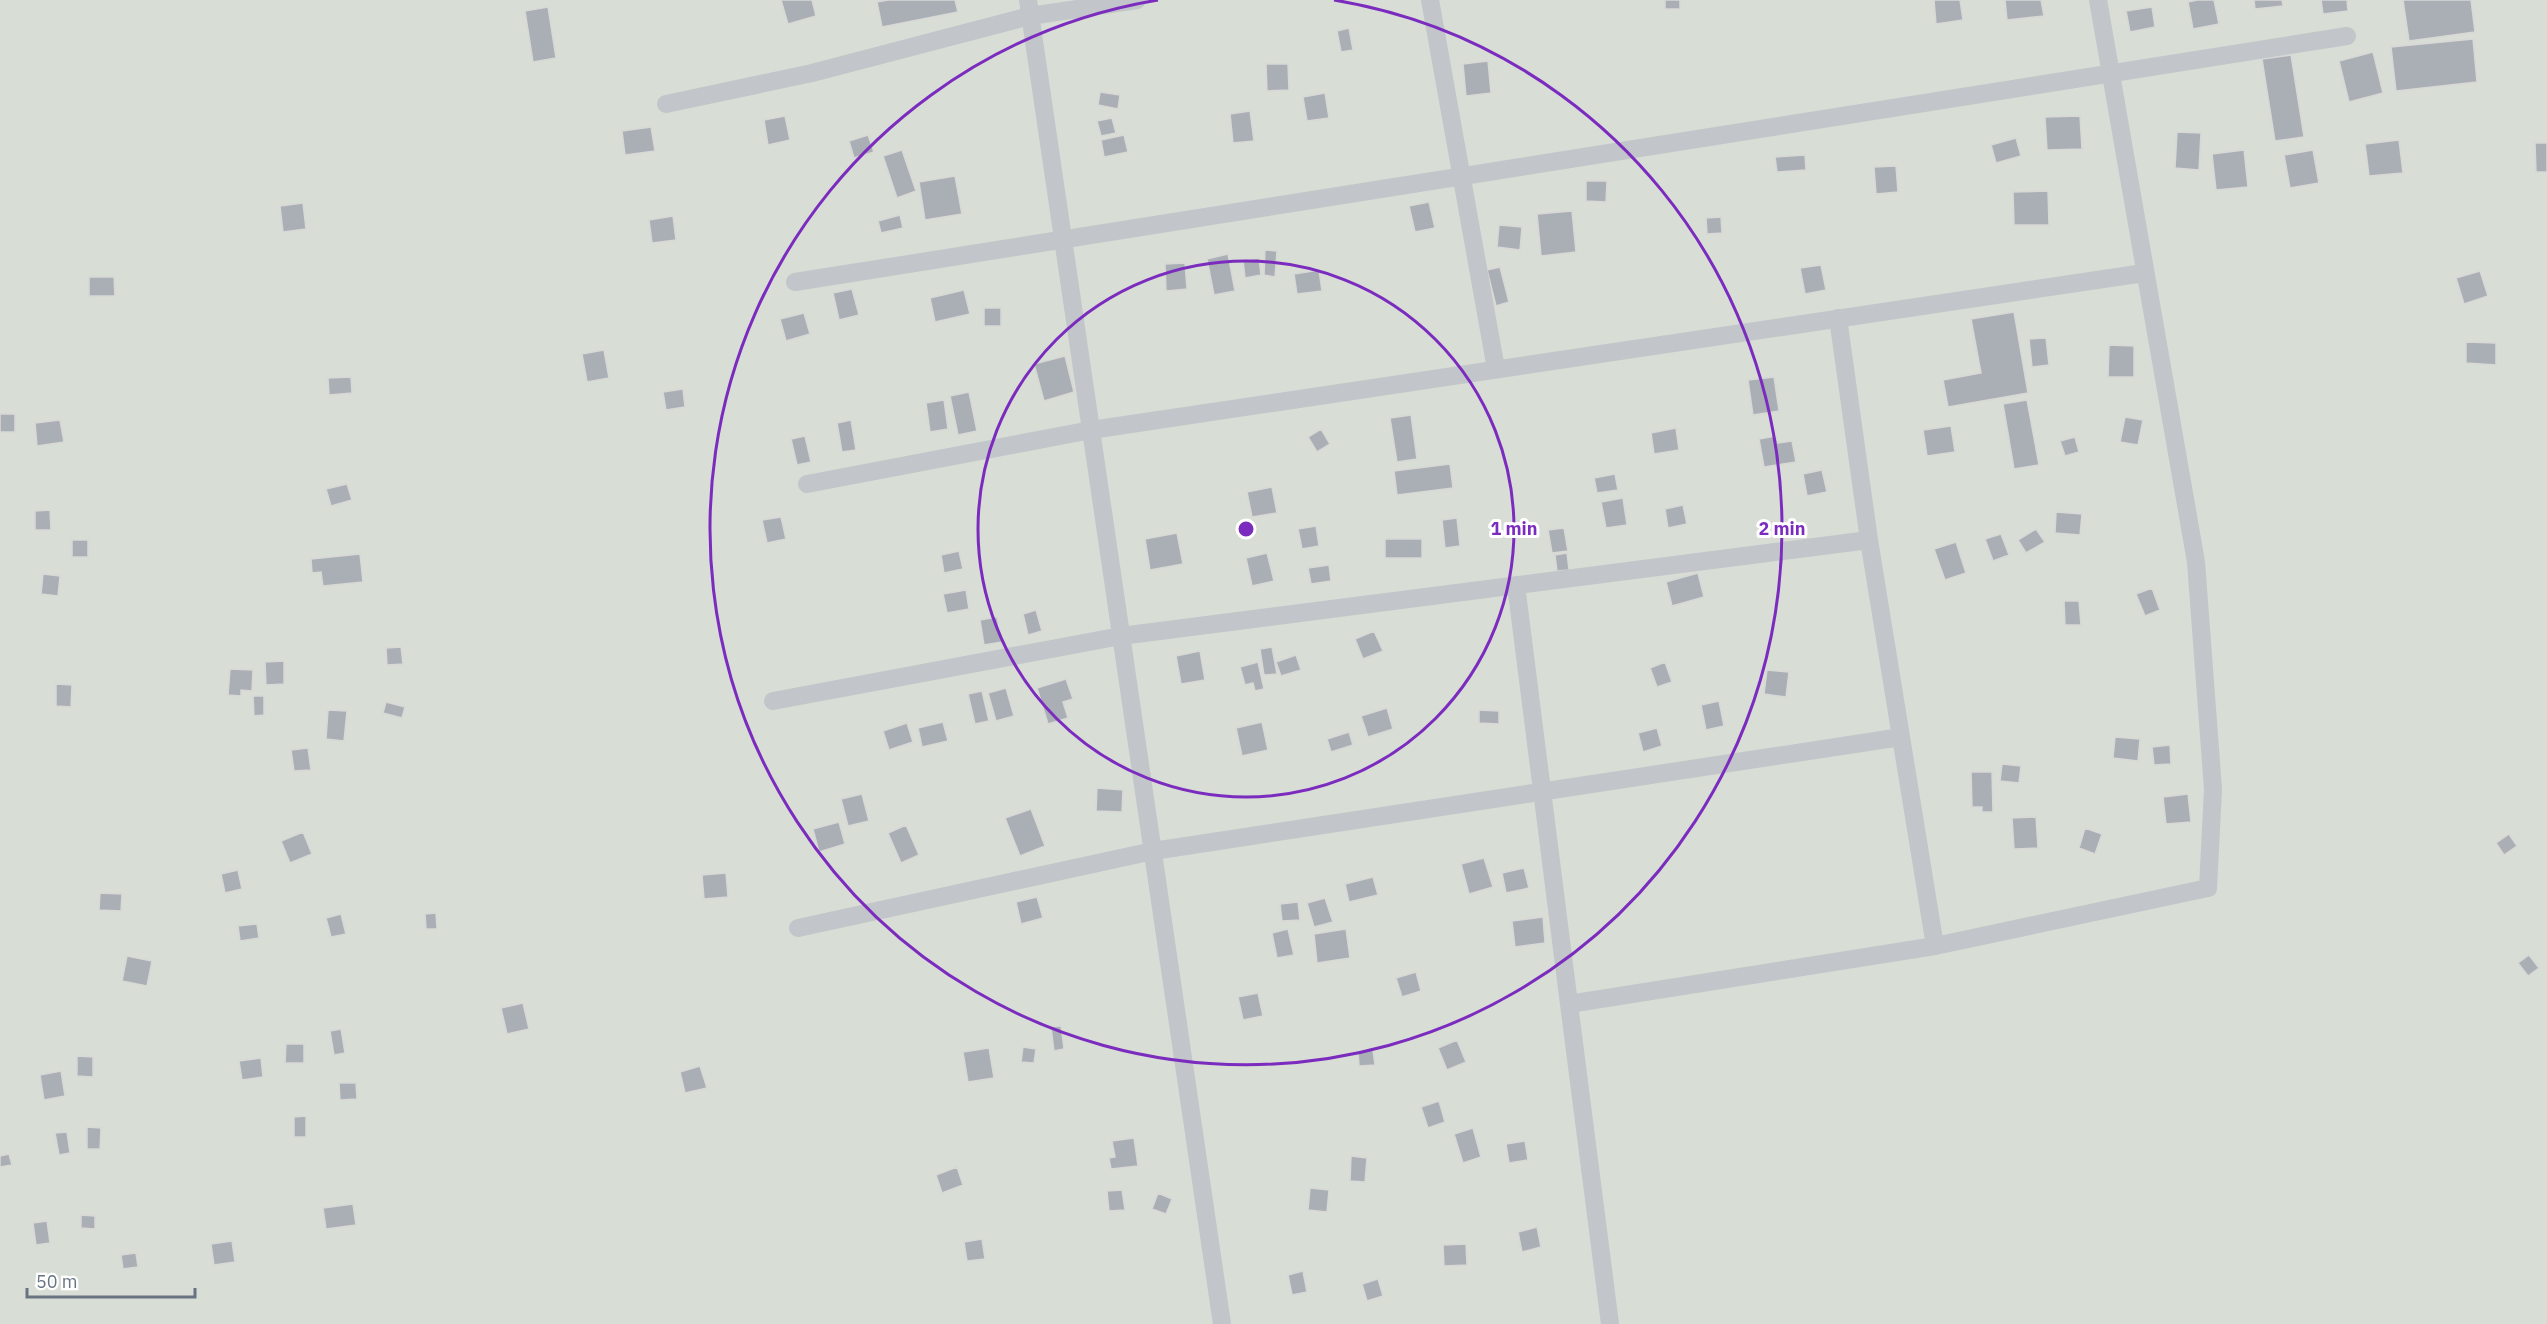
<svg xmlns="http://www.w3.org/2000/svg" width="2547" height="1324" viewBox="0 0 2547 1324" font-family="'IBM Plex Sans',sans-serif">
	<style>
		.green { fill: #d8ddd5 }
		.building { fill: #a9afb5; stroke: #d8d8d6; stroke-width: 1.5 }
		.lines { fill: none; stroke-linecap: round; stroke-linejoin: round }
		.street { stroke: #c2c5c9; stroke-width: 18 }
		.ring { fill: none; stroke: #7b2cbf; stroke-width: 3 }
		.centre { fill: #7b2cbf; stroke: #fff; stroke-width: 3 }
		.ring-label { font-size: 18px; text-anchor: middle; font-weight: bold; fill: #7b2cbf; stroke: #fff; stroke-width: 6; stroke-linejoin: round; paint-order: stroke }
	</style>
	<rect width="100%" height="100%" fill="#f6f7f4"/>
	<path class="green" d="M 0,0 L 2547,0 L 2547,1324 L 0,1324 Z"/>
	<path class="building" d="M 781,0 L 812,0 L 816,16 L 788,24 Z
		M 888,0 L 955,0 L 958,12 L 882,27 L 877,2 Z
		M 1665,0 L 1680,0 L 1680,9 L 1665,9 Z
		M 1934,0 L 1960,0 L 1963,20 L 1936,24 Z
		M 2005,0 L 2041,0 L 2044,16 L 2007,20 Z
		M 2197,0 L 2214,0 L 2219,24 L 2193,29 L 2188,2 Z
		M 2254,0 L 2282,0 L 2283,6 L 2255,9 Z
		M 2321,0 L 2347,0 L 2348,11 L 2323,14 Z
		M 2403,0 L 2471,0 L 2475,32 L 2409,41 Z
		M 548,7 L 556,58 L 533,62 L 525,11 Z
		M 2152,7 L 2155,27 L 2130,32 L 2126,11 Z
		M 1349,28 L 1353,50 L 1341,52 L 1337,31 Z
		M 2473,39 L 2477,82 L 2396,91 L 2391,47 Z
		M 2373,52 L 2383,93 L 2349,102 L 2339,61 Z
		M 2291,55 L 2304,137 L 2275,141 L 2262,59 Z
		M 1488,61 L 1491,93 L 1466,96 L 1463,64 Z
		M 1266,64 L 1288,64 L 1289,90 L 1267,91 Z
		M 1100,92 L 1120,95 L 1118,109 L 1098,105 Z
		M 1325,93 L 1329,118 L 1307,121 L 1303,97 Z
		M 1250,111 L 1254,141 L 1233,143 L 1230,114 Z
		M 785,116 L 790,140 L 768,145 L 764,120 Z
		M 2080,116 L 2082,149 L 2047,150 L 2045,117 Z
		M 1112,118 L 1116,133 L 1101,136 L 1097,121 Z
		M 651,127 L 655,151 L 625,155 L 622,131 Z
		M 2177,132 L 2201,133 L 2199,170 L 2175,168 Z
		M 868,135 L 874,152 L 854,158 L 849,141 Z
		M 1124,135 L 1128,152 L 1104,157 L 1101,140 Z
		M 2016,138 L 2021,156 L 1996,163 L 1991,145 Z
		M 2399,140 L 2403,173 L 2369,176 L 2365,144 Z
		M 2535,143 L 2547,143 L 2547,172 L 2536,172 Z
		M 902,150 L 916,191 L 897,198 L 883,156 Z
		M 2244,150 L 2248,187 L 2216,190 L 2212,154 Z
		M 2313,150 L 2319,183 L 2290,188 L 2284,155 Z
		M 1805,155 L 1806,170 L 1777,172 L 1775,157 Z
		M 1896,166 L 1898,192 L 1876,194 L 1874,167 Z
		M 955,176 L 962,214 L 925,220 L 919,182 Z
		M 1586,181 L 1607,181 L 1606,202 L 1586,201 Z
		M 2048,191 L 2049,225 L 2014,225 L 2013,192 Z
		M 1429,202 L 1435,228 L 1415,232 L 1409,206 Z
		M 303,203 L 306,229 L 283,232 L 280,206 Z
		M 1572,211 L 1576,252 L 1541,256 L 1537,214 Z
		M 900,215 L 903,228 L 881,233 L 878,221 Z
		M 673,216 L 676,240 L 652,243 L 649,220 Z
		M 1721,217 L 1722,233 L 1707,234 L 1706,218 Z
		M 1499,225 L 1522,227 L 1520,250 L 1497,247 Z
		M 1265,250 L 1277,251 L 1275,277 L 1264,275 Z
		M 1228,254 L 1235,291 L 1214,295 L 1207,259 Z
		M 1259,258 L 1261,275 L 1245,278 L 1243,260 Z
		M 1185,263 L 1187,289 L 1166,291 L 1165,264 Z
		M 1821,265 L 1826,290 L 1805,294 L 1800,268 Z
		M 1500,267 L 1509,302 L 1496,306 L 1487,270 Z
		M 1319,270 L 1322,291 L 1297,294 L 1294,274 Z
		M 2480,271 L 2488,296 L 2464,304 L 2456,278 Z
		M 89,277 L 114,277 L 115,296 L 89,296 Z
		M 852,289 L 859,315 L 839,320 L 833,293 Z
		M 964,290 L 970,314 L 935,322 L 930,298 Z
		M 984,308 L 1001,308 L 1001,326 L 984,326 Z
		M 2014,312 L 2028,393 L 1948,407 L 1943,380 L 1981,373 L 1971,319 Z
		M 804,313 L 810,334 L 786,341 L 780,319 Z
		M 2046,338 L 2049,365 L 2032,367 L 2029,339 Z
		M 2466,342 L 2496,343 L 2496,365 L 2466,363 Z
		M 2109,345 L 2134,346 L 2134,377 L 2108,377 Z
		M 604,350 L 609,378 L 587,382 L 582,354 Z
		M 1065,356 L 1074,392 L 1044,401 L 1034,364 Z
		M 351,377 L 352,393 L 329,395 L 328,378 Z
		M 1774,377 L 1779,411 L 1753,415 L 1748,380 Z
		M 683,389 L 685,407 L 666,410 L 663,392 Z
		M 969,392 L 977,431 L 958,435 L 950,396 Z
		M 944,400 L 948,429 L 930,432 L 926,403 Z
		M 2027,400 L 2039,465 L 2014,469 L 2003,404 Z
		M 0,414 L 15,414 L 15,432 L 0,432 Z
		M 1411,415 L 1417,459 L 1397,462 L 1390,418 Z
		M 2125,417 L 2143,420 L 2138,445 L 2120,442 Z
		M 60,420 L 64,442 L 37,446 L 35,423 Z
		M 851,420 L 856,450 L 842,452 L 837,423 Z
		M 1951,426 L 1955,452 L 1927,456 L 1923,430 Z
		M 1676,428 L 1679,450 L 1654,454 L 1651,433 Z
		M 1321,429 L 1330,444 L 1317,452 L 1308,437 Z
		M 805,436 L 811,462 L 797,465 L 791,439 Z
		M 1776,436 L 1778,443 L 1792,441 L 1796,462 L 1764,467 L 1759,439 Z
		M 2075,437 L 2079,452 L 2065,456 L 2060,441 Z
		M 1450,464 L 1453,488 L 1397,495 L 1394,471 Z
		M 1822,470 L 1827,492 L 1807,496 L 1803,474 Z
		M 1615,474 L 1618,490 L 1597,493 L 1594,478 Z
		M 347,484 L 352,500 L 331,506 L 326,489 Z
		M 1272,487 L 1277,513 L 1252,517 L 1247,492 Z
		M 1623,498 L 1627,525 L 1606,528 L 1601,502 Z
		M 1683,505 L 1687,524 L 1668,528 L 1665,509 Z
		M 50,510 L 51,530 L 35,530 L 35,511 Z
		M 2056,512 L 2082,514 L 2080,535 L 2055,533 Z
		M 781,517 L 786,539 L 767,543 L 762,520 Z
		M 1457,518 L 1460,546 L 1445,548 L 1442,520 Z
		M 1316,526 L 1319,546 L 1302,549 L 1298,529 Z
		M 1564,528 L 1568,551 L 1552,553 L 1548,530 Z
		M 2036,529 L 2045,542 L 2026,553 L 2018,540 Z
		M 1177,533 L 1183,564 L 1150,570 L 1145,539 Z
		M 2001,534 L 2009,555 L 1993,561 L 1985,539 Z
		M 1385,539 L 1422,539 L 1422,558 L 1385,558 Z
		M 72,540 L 88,540 L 88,557 L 72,557 Z
		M 1956,542 L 1966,573 L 1945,580 L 1934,549 Z
		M 959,551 L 963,569 L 944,573 L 941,555 Z
		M 1267,553 L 1274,581 L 1252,586 L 1246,558 Z
		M 1567,553 L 1569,570 L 1557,571 L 1555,555 Z
		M 360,554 L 363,582 L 323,586 L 321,572 L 312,573 L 311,559 Z
		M 1329,565 L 1331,581 L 1311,584 L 1308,568 Z
		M 1698,573 L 1704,597 L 1672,606 L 1666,582 Z
		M 43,574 L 60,576 L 58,596 L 41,594 Z
		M 2152,588 L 2160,610 L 2145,616 L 2136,594 Z
		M 966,590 L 969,609 L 947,613 L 943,594 Z
		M 2064,601 L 2079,601 L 2081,625 L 2065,625 Z
		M 1036,610 L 1042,631 L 1028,635 L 1023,614 Z
		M 997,617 L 1002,642 L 984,645 L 980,620 Z
		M 1374,631 L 1383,651 L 1363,659 L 1355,639 Z
		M 401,647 L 403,664 L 387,665 L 386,648 Z
		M 1272,647 L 1277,674 L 1264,675 L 1260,649 Z
		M 1200,651 L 1205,680 L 1181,684 L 1176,656 Z
		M 1296,655 L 1301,670 L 1281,676 L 1276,662 Z
		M 284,661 L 284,684 L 266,685 L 265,662 Z
		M 1258,662 L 1264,689 L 1255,691 L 1253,683 L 1245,685 L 1240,667 Z
		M 1665,662 L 1672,682 L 1657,687 L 1650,668 Z
		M 230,669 L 253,670 L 252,691 L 241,690 L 241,696 L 228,695 Z
		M 1767,670 L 1789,672 L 1786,697 L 1764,694 Z
		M 1066,679 L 1073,699 L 1063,702 L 1068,718 L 1048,724 L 1037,688 Z
		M 56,684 L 72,685 L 71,707 L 56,706 Z
		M 1006,688 L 1014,716 L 996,721 L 988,693 Z
		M 982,691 L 989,721 L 975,724 L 968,694 Z
		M 253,696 L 264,696 L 264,715 L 254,716 Z
		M 1719,701 L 1724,726 L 1706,730 L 1701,705 Z
		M 386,702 L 405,707 L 402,718 L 383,713 Z
		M 1387,708 L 1393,729 L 1368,737 L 1361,716 Z
		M 328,710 L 347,711 L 344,741 L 326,739 Z
		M 1479,710 L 1499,711 L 1499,724 L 1479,723 Z
		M 943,722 L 948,741 L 922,747 L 918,728 Z
		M 1262,722 L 1268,750 L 1242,756 L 1236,728 Z
		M 907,723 L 913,742 L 889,750 L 883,731 Z
		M 1657,728 L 1662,746 L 1643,752 L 1638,733 Z
		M 1349,732 L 1353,745 L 1331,752 L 1327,739 Z
		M 2115,737 L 2140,739 L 2138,761 L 2113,758 Z
		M 2170,745 L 2171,764 L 2154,765 L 2152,747 Z
		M 308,748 L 311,770 L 294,771 L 291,750 Z
		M 2002,764 L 2021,766 L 2019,783 L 2000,781 Z
		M 1971,772 L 1992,772 L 1993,812 L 1982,812 L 1982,807 L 1972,807 Z
		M 1097,788 L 1123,790 L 1122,812 L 1096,811 Z
		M 862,794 L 869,821 L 848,826 L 841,799 Z
		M 2188,794 L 2191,822 L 2166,824 L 2163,797 Z
		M 1031,809 L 1045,846 L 1020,856 L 1005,818 Z
		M 2036,817 L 2038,848 L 2014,849 L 2012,818 Z
		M 839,822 L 845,844 L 819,852 L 813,829 Z
		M 906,825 L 919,855 L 901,863 L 888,833 Z
		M 2085,828 L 2102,834 L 2095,854 L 2079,848 Z
		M 303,832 L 312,854 L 290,863 L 281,841 Z
		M 2509,834 L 2517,846 L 2504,855 L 2496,843 Z
		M 1484,858 L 1493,887 L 1469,894 L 1461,864 Z
		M 1524,868 L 1529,888 L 1506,893 L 1502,873 Z
		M 238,870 L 242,889 L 225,893 L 221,874 Z
		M 726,873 L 728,897 L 704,899 L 702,875 Z
		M 1373,877 L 1378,895 L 1349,902 L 1345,884 Z
		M 100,893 L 122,894 L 121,911 L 99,910 Z
		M 1037,897 L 1043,918 L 1021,924 L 1016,902 Z
		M 1325,898 L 1333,922 L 1314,927 L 1307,903 Z
		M 1298,902 L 1300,920 L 1282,921 L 1280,904 Z
		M 436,913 L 437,929 L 426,929 L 425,914 Z
		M 341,914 L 346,934 L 331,937 L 326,918 Z
		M 1543,917 L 1545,943 L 1515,947 L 1512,921 Z
		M 257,924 L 259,938 L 240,941 L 238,926 Z
		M 1288,929 L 1294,955 L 1277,958 L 1272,933 Z
		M 1346,929 L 1350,958 L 1317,963 L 1314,934 Z
		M 2529,955 L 2539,968 L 2528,976 L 2518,963 Z
		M 127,956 L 152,961 L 147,986 L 122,981 Z
		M 1416,972 L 1421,991 L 1402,997 L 1396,978 Z
		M 1258,993 L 1263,1016 L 1243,1020 L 1238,997 Z
		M 523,1003 L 529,1029 L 507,1034 L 501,1008 Z
		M 1061,1026 L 1064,1049 L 1054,1051 L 1051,1027 Z
		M 341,1029 L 345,1053 L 334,1055 L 330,1031 Z
		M 1457,1040 L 1466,1062 L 1447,1070 L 1438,1048 Z
		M 286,1044 L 304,1044 L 304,1063 L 285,1063 Z
		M 1023,1047 L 1036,1049 L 1034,1063 L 1021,1062 Z
		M 989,1048 L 994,1078 L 968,1082 L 963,1052 Z
		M 1373,1050 L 1375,1065 L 1359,1066 L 1358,1051 Z
		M 77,1056 L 93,1057 L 93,1077 L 77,1076 Z
		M 261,1058 L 263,1077 L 242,1080 L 239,1061 Z
		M 700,1066 L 707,1088 L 685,1093 L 680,1072 Z
		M 61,1071 L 65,1096 L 44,1100 L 40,1075 Z
		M 339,1083 L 356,1083 L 357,1099 L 340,1100 Z
		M 1439,1101 L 1445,1122 L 1428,1128 L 1421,1107 Z
		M 306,1116 L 306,1137 L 294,1137 L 294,1117 Z
		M 87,1127 L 101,1128 L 100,1149 L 87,1149 Z
		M 1473,1128 L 1481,1157 L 1463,1163 L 1454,1134 Z
		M 67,1132 L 70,1153 L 59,1155 L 55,1133 Z
		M 1134,1138 L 1138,1166 L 1111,1169 L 1109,1158 L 1115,1157 L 1112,1141 Z
		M 1525,1141 L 1528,1160 L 1509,1163 L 1506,1144 Z
		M 9,1154 L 12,1165 L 0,1167 L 0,1156 Z
		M 1351,1156 L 1367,1158 L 1365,1182 L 1350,1181 Z
		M 957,1167 L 963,1185 L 942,1193 L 936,1175 Z
		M 1310,1188 L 1329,1190 L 1327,1212 L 1308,1210 Z
		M 1122,1190 L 1125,1210 L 1109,1211 L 1107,1191 Z
		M 1158,1193 L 1172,1199 L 1166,1214 L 1152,1209 Z
		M 353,1204 L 356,1225 L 326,1229 L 323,1208 Z
		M 81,1215 L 95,1216 L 95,1229 L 81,1228 Z
		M 47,1221 L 50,1243 L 36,1245 L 33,1223 Z
		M 1537,1227 L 1541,1247 L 1522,1252 L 1518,1232 Z
		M 982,1239 L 985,1259 L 967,1261 L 964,1242 Z
		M 232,1241 L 235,1262 L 214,1265 L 211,1244 Z
		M 1466,1244 L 1467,1265 L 1444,1266 L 1443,1245 Z
		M 136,1253 L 138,1267 L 123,1269 L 121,1255 Z
		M 1303,1271 L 1307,1292 L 1292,1295 L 1288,1275 Z
		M 1378,1279 L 1383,1296 L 1367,1301 L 1362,1284 Z"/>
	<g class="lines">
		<path class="street" d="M 1028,0 L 1222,1324
			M 1430,0 L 1496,369
			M 666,104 L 812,73 L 1030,16 L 1137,0
			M 795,282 L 2347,36
			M 1838,318 L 1869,540 L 1935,946 L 2208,888 L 2213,789 L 2196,562 L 2098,0
			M 807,484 L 1091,430 L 2144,273
			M 1516,585 L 1569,1004 L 1935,946
			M 773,701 L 1121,636 L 1869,540
			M 798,928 L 1153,851 L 1901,737
			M 1569,1004 L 1610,1324"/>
	</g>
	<g class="ring">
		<circle cx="1246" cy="529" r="268"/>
		<path d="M1334 0A536 536 0 1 1 1158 0"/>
	</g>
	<circle cx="1246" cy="529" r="9" class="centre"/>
	<g class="ring-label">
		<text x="1514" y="535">1 min</text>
		<text x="1782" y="535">2 min</text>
	</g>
	<path d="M27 1288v9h168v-9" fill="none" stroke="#687482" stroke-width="3"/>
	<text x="36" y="1288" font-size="18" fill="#687482" stroke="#ffffff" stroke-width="4.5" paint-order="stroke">50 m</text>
</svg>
